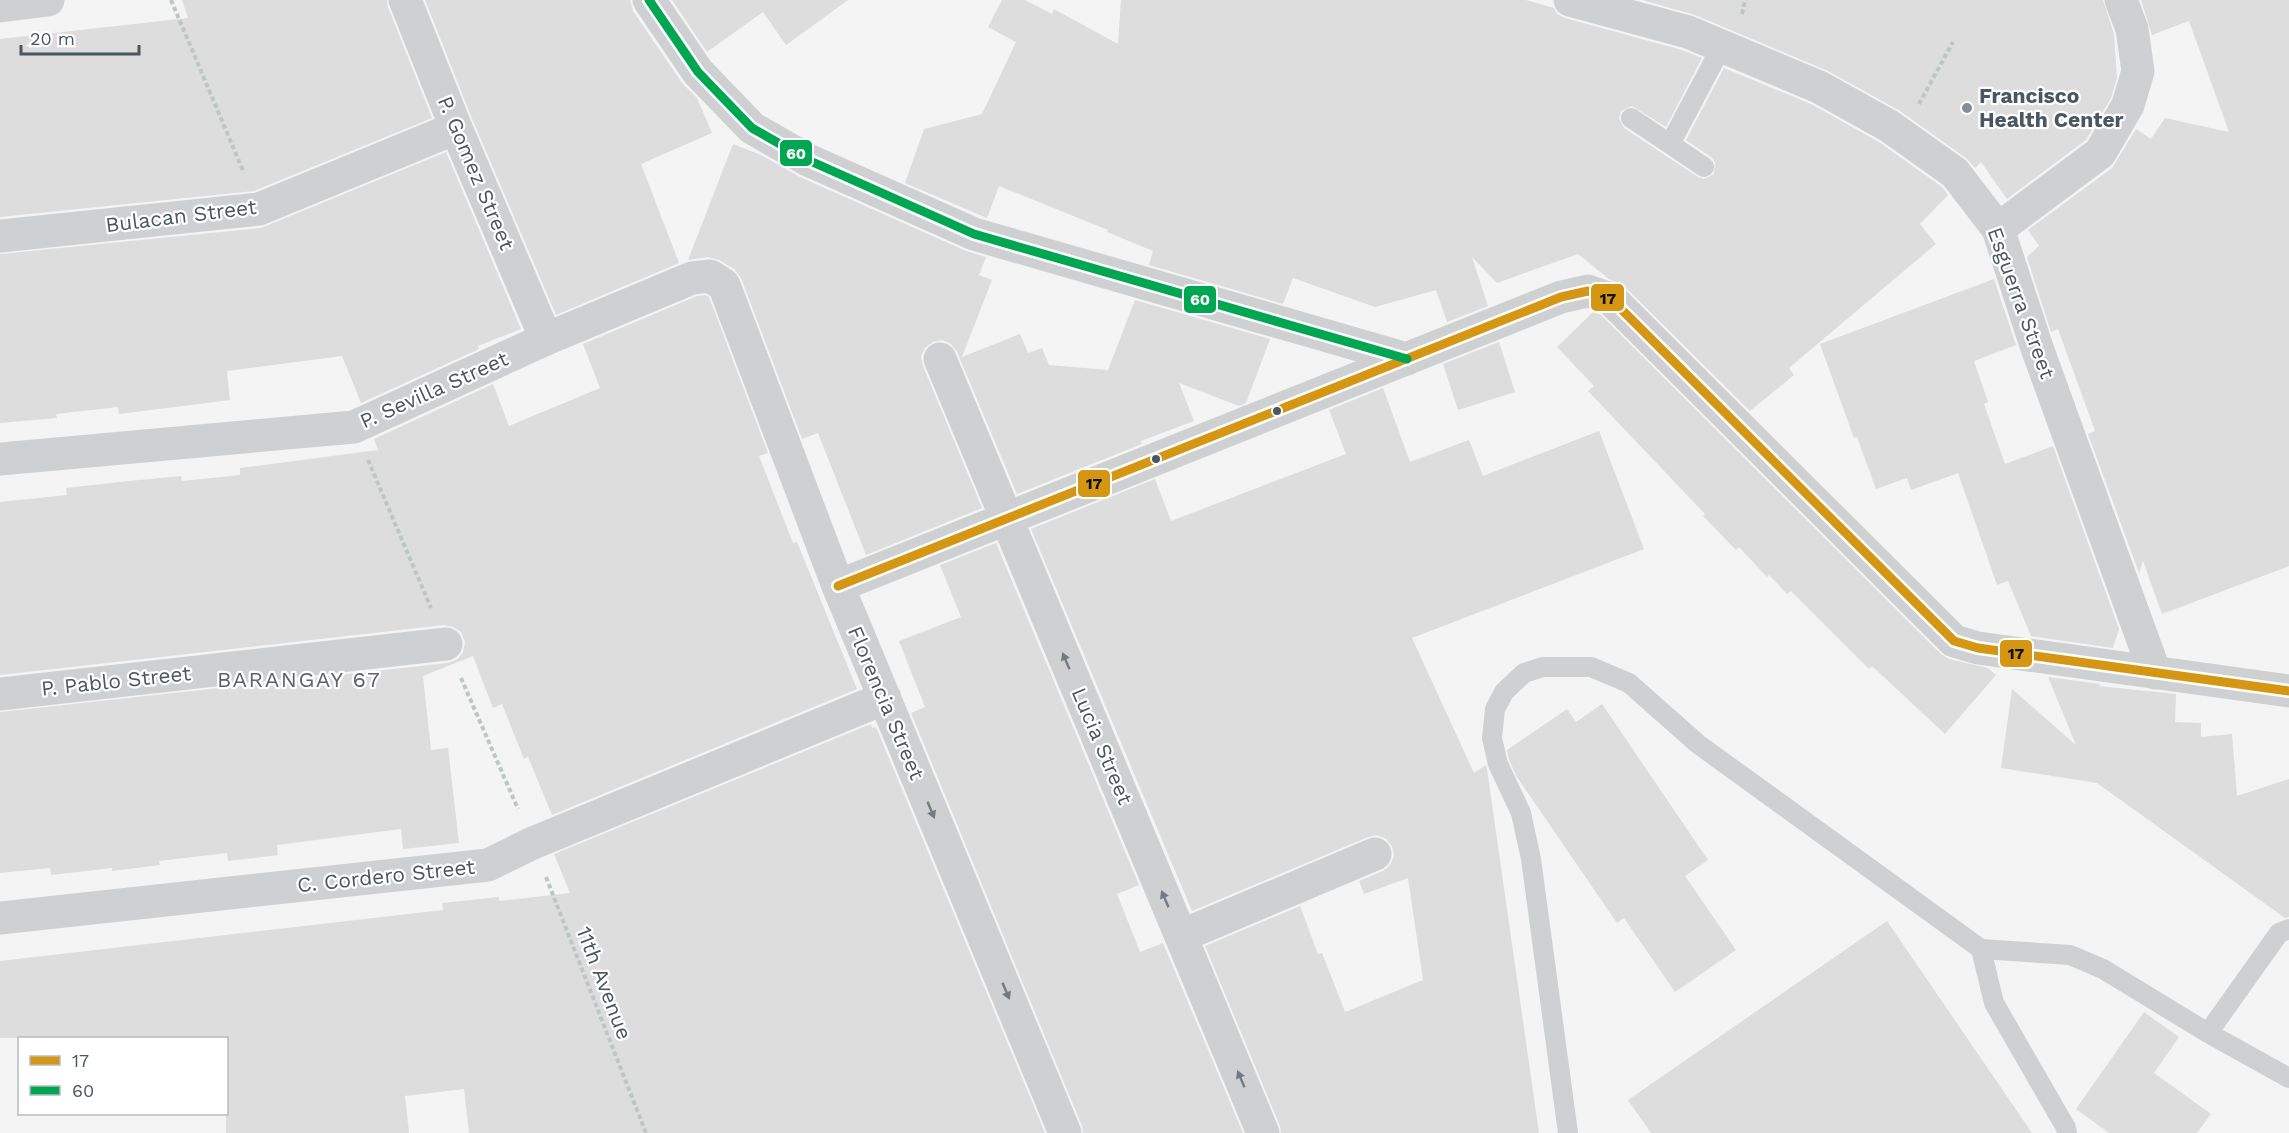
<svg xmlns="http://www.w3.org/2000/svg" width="2289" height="1133" viewBox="0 0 2289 1133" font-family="'Work Sans',sans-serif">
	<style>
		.building { fill: #ddddde }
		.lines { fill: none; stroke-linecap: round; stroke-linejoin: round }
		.path { stroke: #bcc7c4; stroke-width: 4; stroke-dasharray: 4.5 3; stroke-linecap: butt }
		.lane { stroke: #ced0d2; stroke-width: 20 }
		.street { stroke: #ced0d2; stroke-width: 33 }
		.bus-1-casing { stroke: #fff; stroke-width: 14 }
		.bus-2-casing { stroke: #fff; stroke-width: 14 }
		.bus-1 { stroke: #d49613; stroke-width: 9 }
		.bus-2 { stroke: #00a651; stroke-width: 9 }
		.oneway { fill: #727b83 }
		.poi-dot { fill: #868d94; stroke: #fff; stroke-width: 2 }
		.bus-dot { fill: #4a5661; stroke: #fff; stroke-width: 2 }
		.labels { text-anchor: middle; stroke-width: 4.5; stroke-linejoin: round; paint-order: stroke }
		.poi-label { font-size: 21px; font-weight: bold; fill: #4a5661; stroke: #fff; text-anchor: start }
		.street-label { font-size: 21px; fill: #4a5661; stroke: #fff }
		.neighbourhood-label { font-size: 22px; letter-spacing: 1.5px; fill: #5f6368; stroke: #fff }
		.line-badge { stroke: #fff; stroke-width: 2 }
		.badge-label { font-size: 16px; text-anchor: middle; font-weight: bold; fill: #fff }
		.pale-badge-label { font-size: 16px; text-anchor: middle; font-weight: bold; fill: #111 }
	</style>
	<rect width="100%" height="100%" fill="#f4f4f4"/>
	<path class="building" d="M 182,0 L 387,0 L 388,7 L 432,118 L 254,191 L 0,217 L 0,39 L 188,18 Z
		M 425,0 L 630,0 L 633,11 L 682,83 L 697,98 L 712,133 L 641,164 L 679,263 L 556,315 L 473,121 Z
		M 672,0 L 848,0 L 786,45 L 763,12 L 707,52 Z
		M 1002,0 L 1025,0 L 1052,14 L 1054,9 L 1118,44 L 1121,0 L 1526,0 L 1554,8 L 1557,14 L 1565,18 L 1682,50 L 1702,58 L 1666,127 L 1632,106 L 1621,111 L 1619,118 L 1624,128 L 1698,177 L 1704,179 L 1714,174 L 1715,162 L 1711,157 L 1686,140 L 1724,68 L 1811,104 L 1879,142 L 1942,187 L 1948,195 L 1920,224 L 1936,244 L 1789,368 L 1794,375 L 1750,411 L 1624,286 L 1609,279 L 1578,254 L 1497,283 L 1472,257 L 1488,306 L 1447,322 L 1436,290 L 1375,307 L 1293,278 L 1283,304 L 1149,265 L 1153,251 L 1107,232 L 1108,230 L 999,186 L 987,218 L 905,183 L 924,129 L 982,114 L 1016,42 L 988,27 Z
		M 1642,0 L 2103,0 L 2114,34 L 2117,78 L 2111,98 L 2086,140 L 2007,199 L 1981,162 L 1975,168 L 1966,158 L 1900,111 L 1828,71 L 1695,15 Z
		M 2141,0 L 2289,0 L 2289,566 L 2162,614 L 2143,561 L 2139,573 L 2088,434 L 2095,431 L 2058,329 L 2051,332 L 2027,257 L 2039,246 L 2028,230 L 2112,168 L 2136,129 L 2151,139 L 2165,118 L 2229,132 L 2189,21 L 2152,35 Z
		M 733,144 L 761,155 L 800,177 L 966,251 L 986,257 L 979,275 L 992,280 L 962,357 L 1020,334 L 1028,353 L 1042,348 L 1049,365 L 1108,370 L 1135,300 L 1270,339 L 1246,403 L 1239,406 L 1179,383 L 1194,421 L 1141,441 L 1142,444 L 1017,494 L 957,352 L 951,344 L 942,340 L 933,342 L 925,348 L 921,357 L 923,366 L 982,508 L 866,555 L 818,433 L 802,439 L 741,278 L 734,269 L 719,260 L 708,257 L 688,260 Z
		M 446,152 L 521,329 L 478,346 L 479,349 L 361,403 L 342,356 L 227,371 L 230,400 L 119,414 L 118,407 L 56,414 L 57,418 L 0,423 L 0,254 L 261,228 Z
		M 1994,279 L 2016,345 L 1974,361 L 1988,402 L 1984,404 L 2005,464 L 2053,446 L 2119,629 L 2113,648 L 2031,636 L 2008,581 L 1997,585 L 1958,473 L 1911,490 L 1907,478 L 1876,489 L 1857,437 L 1854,438 L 1820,344 Z
		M 705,295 L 709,297 L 768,453 L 759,456 L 793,543 L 797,542 L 857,689 L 552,815 L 528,757 L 524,759 L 502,704 L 493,708 L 473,656 L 423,676 L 431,750 L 448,748 L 459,843 L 403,849 L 401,829 L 277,845 L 278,855 L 228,861 L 227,853 L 159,861 L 160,865 L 112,871 L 112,868 L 51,875 L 50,868 L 0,873 L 0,712 L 448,663 L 458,659 L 463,652 L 465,642 L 461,632 L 453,627 L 444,625 L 0,675 L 0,502 L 67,495 L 66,488 L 119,482 L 181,476 L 182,481 L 240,475 L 240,468 L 378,450 L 374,439 L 493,384 L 509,426 L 600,388 L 583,344 L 697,296 Z
		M 1593,312 L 1601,315 L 1941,654 L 1949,659 L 1988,668 L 1996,675 L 1945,734 L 1872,666 L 1869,669 L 1791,591 L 1787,594 L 1769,575 L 1767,577 L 1739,547 L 1736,550 L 1703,516 L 1705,514 L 1588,391 L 1594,386 L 1557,347 Z
		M 1499,342 L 1515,392 L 1458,410 L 1443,364 Z
		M 1383,388 L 1410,462 L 1469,440 L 1483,476 L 1599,431 L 1644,549 L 1412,638 L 1474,773 L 1486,765 L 1487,769 L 1539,1133 L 1281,1133 L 1280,1126 L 1205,946 L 1300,906 L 1318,954 L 1322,953 L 1345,1012 L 1423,980 L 1408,878 L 1364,894 L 1359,881 L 1383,871 L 1390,865 L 1394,856 L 1392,846 L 1386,839 L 1377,835 L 1368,837 L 1192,911 L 1031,529 L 1155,479 L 1171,521 L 1346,454 L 1329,410 Z
		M 996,543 L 1139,885 L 1117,894 L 1140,952 L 1163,943 L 1243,1133 L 1083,1133 L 1082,1126 L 911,713 L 925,707 L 899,641 L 961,617 L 940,565 Z
		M 2048,677 L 2100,684 L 2099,686 L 2176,694 L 2175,722 L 2201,723 L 2201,737 L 2232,734 L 2237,796 L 2289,779 L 2289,917 L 2285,918 L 2097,783 L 2001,768 L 2012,689 L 2076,745 Z
		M 1602,704 L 1708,860 L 1685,876 L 1736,950 L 1675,992 L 1624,918 L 1617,923 L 1517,777 L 1509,760 L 1507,750 L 1567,709 L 1576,722 Z
		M 871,724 L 872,728 L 876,727 L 1045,1133 L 469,1133 L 464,1089 L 405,1096 L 409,1133 L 226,1133 L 226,1038 L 0,1038 L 0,961 L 443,910 L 442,903 L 499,897 L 499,901 L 570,893 L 554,854 Z
		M 1887,921 L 2032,1133 L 1651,1133 L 1628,1100 Z
		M 2144,1012 L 2179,1037 L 2154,1073 L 2211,1114 L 2197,1133 L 2109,1133 L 2076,1109 Z"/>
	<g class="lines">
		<path class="path" d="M 171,0 L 244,173
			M 1742,14 L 1745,0
			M 1919,104 L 1953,42
			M 368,460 L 431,608
			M 461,678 L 518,809
			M 546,877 L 646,1133"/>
		<path class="lane" d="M 1631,118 L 1670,144 L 1722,46
			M 1670,144 L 1704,167
			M 1981,949 L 1994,1003 L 2066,1128 L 2067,1133
			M 2208,1033 L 2279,933 L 2289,929
			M 1568,1133 L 1531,859 L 1521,813 L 1498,764 L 1492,738 L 1495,709 L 1504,692 L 1524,673 L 1543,667 L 1591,667 L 1629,683 L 1698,744 L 1981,949 L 2070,955 L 2103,969 L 2208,1033 L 2289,1078"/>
		<path class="street" d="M 405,0 L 456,128 L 546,339
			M 649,0 L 698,72 L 752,128 L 808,160 L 974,234 L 1407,359
			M 1570,0 L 1688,32 L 1819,87 L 1889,126 L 1955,173 L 1998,229 L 2037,348 L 2155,673
			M 0,6 L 48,0
			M 1998,229 L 2100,153 L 2128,105 L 2138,71 L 2132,29 L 2121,0
			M 0,236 L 259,209 L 456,128
			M 940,359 L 1263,1133
			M 0,459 L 354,427 L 546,339 L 692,278 L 710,276 L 724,285 L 838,586 L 1065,1133
			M 838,586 L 1561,297 L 1588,291 L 1611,299 L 1954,641 L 1978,648 L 2289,691
			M 0,694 L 446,644
			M 0,918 L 488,865 L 533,843 L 885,698
			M 1181,936 L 1375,854"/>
		<g class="bus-1-casing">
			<path id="bus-1" d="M 838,586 L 1561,297 L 1588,291 L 1611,299 L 1954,641 L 1978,648 L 2289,691"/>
		</g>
		<g class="bus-2-casing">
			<path id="bus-2" d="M 649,0 L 698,72 L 752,128 L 808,160 L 974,234 L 1407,359"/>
		</g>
		<use href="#bus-1" class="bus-1"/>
		<use href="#bus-2" class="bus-2"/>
	</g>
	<defs><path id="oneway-solid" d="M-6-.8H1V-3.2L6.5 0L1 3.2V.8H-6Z" transform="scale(1.5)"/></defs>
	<g class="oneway">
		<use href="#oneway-solid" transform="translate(1066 661) rotate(-113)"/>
		<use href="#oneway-solid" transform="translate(931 810) rotate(67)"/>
		<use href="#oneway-solid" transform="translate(1165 899) rotate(-113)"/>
		<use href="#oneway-solid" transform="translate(1006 991) rotate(67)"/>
		<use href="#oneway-solid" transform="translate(1241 1079) rotate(-113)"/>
	</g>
	<circle class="poi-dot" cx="1967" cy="108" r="6"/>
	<g class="bus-dot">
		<circle cx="1277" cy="411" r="5"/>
		<circle cx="1156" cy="459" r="5"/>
	</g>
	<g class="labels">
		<g class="poi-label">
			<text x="1979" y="103">Francisco<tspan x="1979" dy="24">Health Center</tspan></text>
		</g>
		<g class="street-label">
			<text transform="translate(476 173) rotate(67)" y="7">P. Gomez Street</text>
			<text transform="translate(181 216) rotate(-7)" y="7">Bulacan Street</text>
			<text transform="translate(2021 303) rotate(70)" y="7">Esguerra Street</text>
			<text transform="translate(434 390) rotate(-24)" y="7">P. Sevilla Street</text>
			<text transform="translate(116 681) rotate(-6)" y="7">P. Pablo Street</text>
			<text transform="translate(886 703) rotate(67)" y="7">Florencia Street</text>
			<text transform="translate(1102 746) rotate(67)" y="7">Lucia Street</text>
			<text transform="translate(386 876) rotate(-6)" y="7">C. Cordero Street</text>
			<text transform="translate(604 983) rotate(69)" y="7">11th Avenue</text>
		</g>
		<g class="neighbourhood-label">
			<text x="299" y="687">BARANGAY 67</text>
		</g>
	</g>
	<g class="line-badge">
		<rect x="779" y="139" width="34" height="28" rx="6" fill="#00a651"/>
		<rect x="1590" y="283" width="35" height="29" rx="6" fill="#d49613"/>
		<rect x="1183" y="285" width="34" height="29" rx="6" fill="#00a651"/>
		<rect x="1077" y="469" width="34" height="29" rx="6" fill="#d49613"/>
		<rect x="1999" y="639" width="34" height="29" rx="6" fill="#d49613"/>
	</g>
	<g class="badge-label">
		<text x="796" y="159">60</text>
		<text x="1200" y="305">60</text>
	</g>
	<g class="pale-badge-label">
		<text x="1608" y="304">17</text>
		<text x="1094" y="489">17</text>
		<text x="2016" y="659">17</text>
	</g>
	<rect x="18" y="1037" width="210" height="78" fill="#ffffff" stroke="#b7bbc0" stroke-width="1.5"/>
	<rect x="30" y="1056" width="30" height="9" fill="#d49613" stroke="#b7bbc0" stroke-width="1.5"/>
	<text x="72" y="1067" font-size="18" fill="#4a5661">17</text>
	<rect x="30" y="1086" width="30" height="9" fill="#00a651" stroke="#b7bbc0" stroke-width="1.5"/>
	<text x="72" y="1097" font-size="18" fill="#4a5661">60</text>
	<path d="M21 45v9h118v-9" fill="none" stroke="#4a5661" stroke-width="3"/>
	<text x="30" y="45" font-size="18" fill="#4a5661" stroke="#ffffff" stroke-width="4.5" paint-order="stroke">20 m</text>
</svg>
